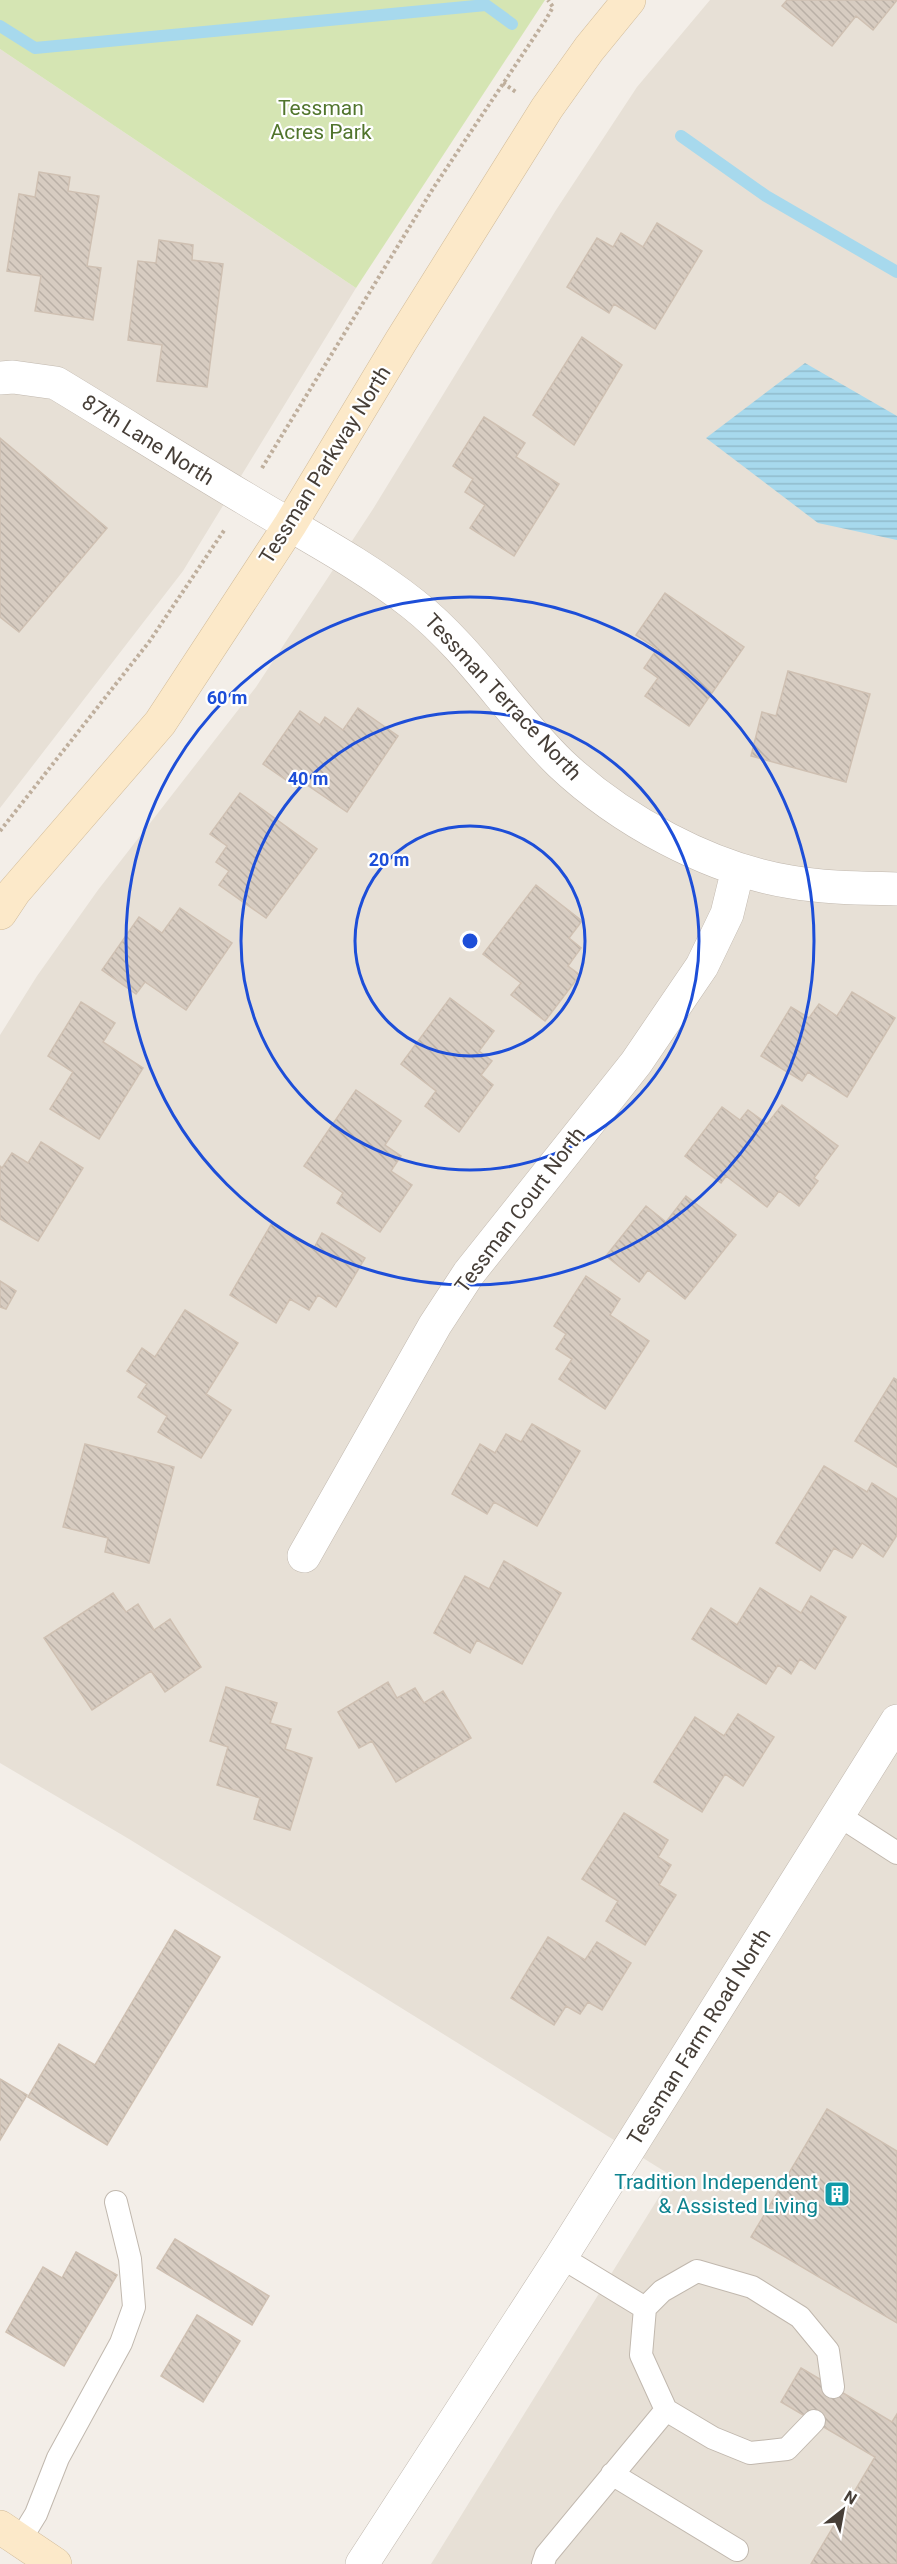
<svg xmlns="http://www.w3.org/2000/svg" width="897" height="2564" viewBox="0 0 897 2564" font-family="Roboto,sans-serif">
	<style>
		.residential { fill: #e7e0d6 }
		.green { fill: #d5e5b3 }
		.water { fill: url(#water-rules) }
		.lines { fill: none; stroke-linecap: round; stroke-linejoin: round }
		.stream { stroke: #a7d9ed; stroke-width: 12 }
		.building { fill: url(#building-back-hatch); stroke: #cfc0b2; stroke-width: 1.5 }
		.lane-casing { stroke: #c1b8ae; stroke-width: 24 }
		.street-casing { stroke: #c1b8ae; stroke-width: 34 }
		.secondary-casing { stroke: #d1bb99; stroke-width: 34 }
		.path { stroke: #bfaf9d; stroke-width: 4; stroke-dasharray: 3 3; stroke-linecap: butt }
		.lane { stroke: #fff; stroke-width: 22 }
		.street { stroke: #fff; stroke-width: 33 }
		.secondary { stroke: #fce9c9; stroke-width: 33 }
		.ring { fill: none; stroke: #1d4ed8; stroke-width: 3 }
		.labels { text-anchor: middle; stroke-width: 4.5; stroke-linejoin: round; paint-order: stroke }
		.park-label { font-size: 21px; fill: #51752d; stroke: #fff }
		.street-label { font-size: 21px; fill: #463e37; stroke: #fff }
		.culture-label { font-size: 21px; fill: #0d838f; stroke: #fff; text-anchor: end }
		.centre { fill: #1d4ed8; stroke: #fff; stroke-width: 3 }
		.ring-label { font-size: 18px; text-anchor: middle; font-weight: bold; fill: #1d4ed8; stroke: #fff; stroke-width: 4.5; stroke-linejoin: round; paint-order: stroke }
	</style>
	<defs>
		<pattern id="water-rules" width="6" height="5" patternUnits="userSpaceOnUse" patternTransform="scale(1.5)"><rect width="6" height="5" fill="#a7d9ed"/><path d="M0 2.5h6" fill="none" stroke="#91bbcc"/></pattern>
		<pattern id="building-back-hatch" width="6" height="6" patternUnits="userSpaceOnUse" patternTransform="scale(1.5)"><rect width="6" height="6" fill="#d7ccc1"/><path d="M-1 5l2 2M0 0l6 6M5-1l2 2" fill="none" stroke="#bab0a6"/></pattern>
	</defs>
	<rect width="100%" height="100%" fill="#f3eee8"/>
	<path class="residential" d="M 710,0 L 897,0 L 897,2564 L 431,2564 L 672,2176 L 129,1839 L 0,1763 L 0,1035 L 37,976 L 98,890 L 256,687 L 373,509 L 556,210 L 637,87 Z
		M 0,49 L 356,288 L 183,571 L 0,808 Z"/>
	<path class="green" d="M 0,0 L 545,0 L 356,288 L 0,49 Z"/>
	<path class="water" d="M 805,363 L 897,416 L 897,540 L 818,523 L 706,438 Z"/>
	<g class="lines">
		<path class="stream" d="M 0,26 L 35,48 L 486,5 L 512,24
			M 681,136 L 766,196 L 897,272"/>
	</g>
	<path class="building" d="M 787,0 L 897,0 L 873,30 L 856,16 L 832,46 L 782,6 Z
		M 39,172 L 70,177 L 68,191 L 99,196 L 87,266 L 101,268 L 93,320 L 35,311 L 41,276 L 7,271 L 19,194 L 35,197 Z
		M 657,223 L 702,251 L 655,329 L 614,304 L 609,313 L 567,287 L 597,238 L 613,247 L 621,233 L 643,247 Z
		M 159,240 L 193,245 L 192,260 L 223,264 L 207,387 L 157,381 L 162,345 L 128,340 L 138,261 L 156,263 Z
		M 582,337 L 622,365 L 574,445 L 533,415 Z
		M 484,417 L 525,443 L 516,457 L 559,484 L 514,556 L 470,528 L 485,505 L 465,492 L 473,479 L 453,466 Z
		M 0,438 L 107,528 L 19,632 L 0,617 Z
		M 665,593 L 744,647 L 689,726 L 645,696 L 658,678 L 644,668 L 657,649 L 636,635 Z
		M 788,671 L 870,694 L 846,782 L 751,756 L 762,712 L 776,716 Z
		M 358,708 L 398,736 L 347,812 L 304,783 L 299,789 L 263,764 L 300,711 L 320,725 L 325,717 L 343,730 Z
		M 240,793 L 317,849 L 266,918 L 219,885 L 229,871 L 216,862 L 227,846 L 210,834 Z
		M 536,885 L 582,921 L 569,938 L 581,948 L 568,966 L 580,975 L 545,1021 L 511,995 L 521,983 L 483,954 Z
		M 180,908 L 232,943 L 186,1010 L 145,982 L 136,994 L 102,970 L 139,917 L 162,933 Z
		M 852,992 L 895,1018 L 847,1097 L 808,1072 L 802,1081 L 761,1056 L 791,1007 L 809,1018 L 819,1004 L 837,1016 Z
		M 450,998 L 494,1031 L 479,1051 L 492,1061 L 481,1075 L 493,1085 L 459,1132 L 425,1106 L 436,1091 L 401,1064 Z
		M 81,1002 L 115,1023 L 103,1042 L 143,1068 L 99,1139 L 50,1109 L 73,1072 L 48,1056 Z
		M 356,1090 L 401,1121 L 385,1145 L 401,1156 L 391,1171 L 412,1185 L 380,1232 L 337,1203 L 343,1193 L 304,1166 Z
		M 782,1105 L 838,1146 L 814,1178 L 818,1181 L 799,1206 L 779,1191 L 767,1207 L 726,1176 L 721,1183 L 685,1156 L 722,1107 L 740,1120 L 748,1110 L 767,1124 Z
		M 41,1142 L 83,1168 L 38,1241 L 0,1219 L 0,1166 L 2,1168 L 12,1153 L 28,1163 Z
		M 686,1196 L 736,1235 L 685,1299 L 648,1270 L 639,1282 L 606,1256 L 646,1206 L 666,1222 Z
		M 272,1223 L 314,1248 L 322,1233 L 365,1258 L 336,1307 L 318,1295 L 309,1310 L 290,1299 L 276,1323 L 230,1295 Z
		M 586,1276 L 620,1299 L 610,1315 L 649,1341 L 605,1409 L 559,1379 L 572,1359 L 556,1349 L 566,1334 L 554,1326 Z
		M 0,1281 L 16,1291 L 6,1309 L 0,1307 Z
		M 185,1310 L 238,1343 L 206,1394 L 231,1410 L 201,1458 L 158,1432 L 167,1416 L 138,1397 L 147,1384 L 127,1371 L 142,1348 L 155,1357 Z
		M 894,1378 L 897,1380 L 897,1467 L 855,1441 Z
		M 532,1424 L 580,1451 L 537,1526 L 494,1502 L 487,1514 L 452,1494 L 480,1444 L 495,1453 L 506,1434 L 521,1442 Z
		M 85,1444 L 174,1467 L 149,1563 L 105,1552 L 108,1538 L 63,1527 Z
		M 824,1466 L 867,1492 L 872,1483 L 897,1499 L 897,1535 L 883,1557 L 862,1543 L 852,1558 L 834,1548 L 820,1571 L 776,1543 Z
		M 504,1561 L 561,1593 L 522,1664 L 477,1640 L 470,1653 L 434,1633 L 465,1576 L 489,1589 Z
		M 760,1588 L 801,1613 L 811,1596 L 846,1617 L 815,1669 L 800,1659 L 791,1674 L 778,1665 L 766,1684 L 692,1639 L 711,1608 L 737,1625 Z
		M 113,1593 L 126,1612 L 138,1604 L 154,1630 L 170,1619 L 201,1667 L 165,1692 L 151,1671 L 92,1710 L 44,1638 Z
		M 388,1682 L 397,1698 L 415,1688 L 424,1703 L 443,1691 L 471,1738 L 396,1782 L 372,1741 L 359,1748 L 338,1712 Z
		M 226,1687 L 277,1703 L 270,1723 L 291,1729 L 285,1749 L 312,1758 L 290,1830 L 254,1819 L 260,1798 L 217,1785 L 228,1747 L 210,1741 Z
		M 738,1714 L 774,1737 L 743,1786 L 725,1774 L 702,1812 L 654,1782 L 695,1717 L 724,1736 Z
		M 624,1813 L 668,1840 L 658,1857 L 671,1865 L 659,1885 L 676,1895 L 645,1945 L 606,1921 L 618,1901 L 582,1879 Z
		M 175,1930 L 220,1957 L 107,2145 L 28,2097 L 59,2044 L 95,2065 Z
		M 548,1937 L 585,1960 L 597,1942 L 631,1963 L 602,2010 L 588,2002 L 580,2014 L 566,2006 L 554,2025 L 511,1998 Z
		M 0,2079 L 27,2095 L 0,2140 Z
		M 827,2109 L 897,2151 L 897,2323 L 751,2237 Z
		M 175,2239 L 269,2296 L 252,2325 L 157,2268 Z
		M 76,2252 L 117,2275 L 64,2366 L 6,2332 L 43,2267 L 62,2278 Z
		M 197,2315 L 240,2341 L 203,2402 L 161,2376 Z
		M 801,2368 L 892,2422 L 897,2414 L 897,2564 L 811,2564 L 875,2457 L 781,2402 Z"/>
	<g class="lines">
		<g class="lane-casing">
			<path id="lane" d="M 838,1815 L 897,1853
				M 645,2308 L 662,2291 L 697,2271 L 752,2287 L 800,2317 L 828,2351 L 833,2387
				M 666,2410 L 713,2438 L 750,2453 L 787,2449 L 814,2421
				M 612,2474 L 737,2550
				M 20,2540 L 36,2514 L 58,2458 L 121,2343 L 134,2307 L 130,2259 L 116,2202
				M 543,2564 L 546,2555 L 666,2410 L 641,2355 L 645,2308 L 561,2257"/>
		</g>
		<g class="street-casing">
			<path id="street" d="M 0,378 L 13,377 L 56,383 C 119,421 182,461 246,499 C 302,533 361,563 413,604 C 470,649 508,712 560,763 C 620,820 710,869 791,882 C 826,888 862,888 897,889
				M 304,1556 L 435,1325 L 469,1273 L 636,1063 L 702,966 L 727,914 L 738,869
				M 362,2564 L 561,2257 L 897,1721"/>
		</g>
		<g class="secondary-casing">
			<path id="secondary" d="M 0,913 L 14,892 L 160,723 L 290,525 L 401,341 L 547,108 L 589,49 L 629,0
				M 0,2527 L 55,2564"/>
		</g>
		<path class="path" d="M 503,83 L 516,92
			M 262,468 L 434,187 L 545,21 L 553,7 L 548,0
			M 0,831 L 149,642 L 225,529"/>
		<use href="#lane" class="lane"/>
		<use href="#street" class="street"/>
		<use href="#secondary" class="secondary"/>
	</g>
	<g class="ring">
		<circle cx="470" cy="941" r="115"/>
		<circle cx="470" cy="941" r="229"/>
		<circle cx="470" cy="941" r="344"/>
	</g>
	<defs>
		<g id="building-square" transform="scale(1.35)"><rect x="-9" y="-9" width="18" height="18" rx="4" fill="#0f9aa8" stroke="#fff"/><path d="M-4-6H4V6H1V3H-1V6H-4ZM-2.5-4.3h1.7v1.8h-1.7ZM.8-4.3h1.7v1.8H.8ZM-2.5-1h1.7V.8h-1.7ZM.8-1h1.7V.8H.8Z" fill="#fff"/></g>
	</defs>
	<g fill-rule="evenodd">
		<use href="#building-square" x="837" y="2194"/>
	</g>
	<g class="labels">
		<g class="park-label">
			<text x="321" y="115">Tessman<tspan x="321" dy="24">Acres Park</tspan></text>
		</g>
		<g class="street-label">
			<text transform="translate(148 440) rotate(32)" y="7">87th Lane North</text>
			<text transform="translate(325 465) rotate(-58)" y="7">Tessman Parkway North</text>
			<text transform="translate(503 697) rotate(47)" y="7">Tessman Terrace North</text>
			<text transform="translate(520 1210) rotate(-53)" y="7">Tessman Court North</text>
			<text transform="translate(699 2037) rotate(-58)" y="7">Tessman Farm Road North</text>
		</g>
		<g class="culture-label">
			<text x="818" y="2189">Tradition Independent<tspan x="818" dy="24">&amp; Assisted Living</tspan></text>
		</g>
	</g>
	<circle cx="470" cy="941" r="9" class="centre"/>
	<g class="ring-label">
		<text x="227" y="704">60 m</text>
		<text x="308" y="785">40 m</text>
		<text x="389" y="866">20 m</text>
	</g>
	<g transform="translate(843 2510) rotate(31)" stroke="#ffffff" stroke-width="4.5" paint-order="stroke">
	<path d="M0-4.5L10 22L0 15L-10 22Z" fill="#463e37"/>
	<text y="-9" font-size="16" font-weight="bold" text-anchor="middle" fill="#463e37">N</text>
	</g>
</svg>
